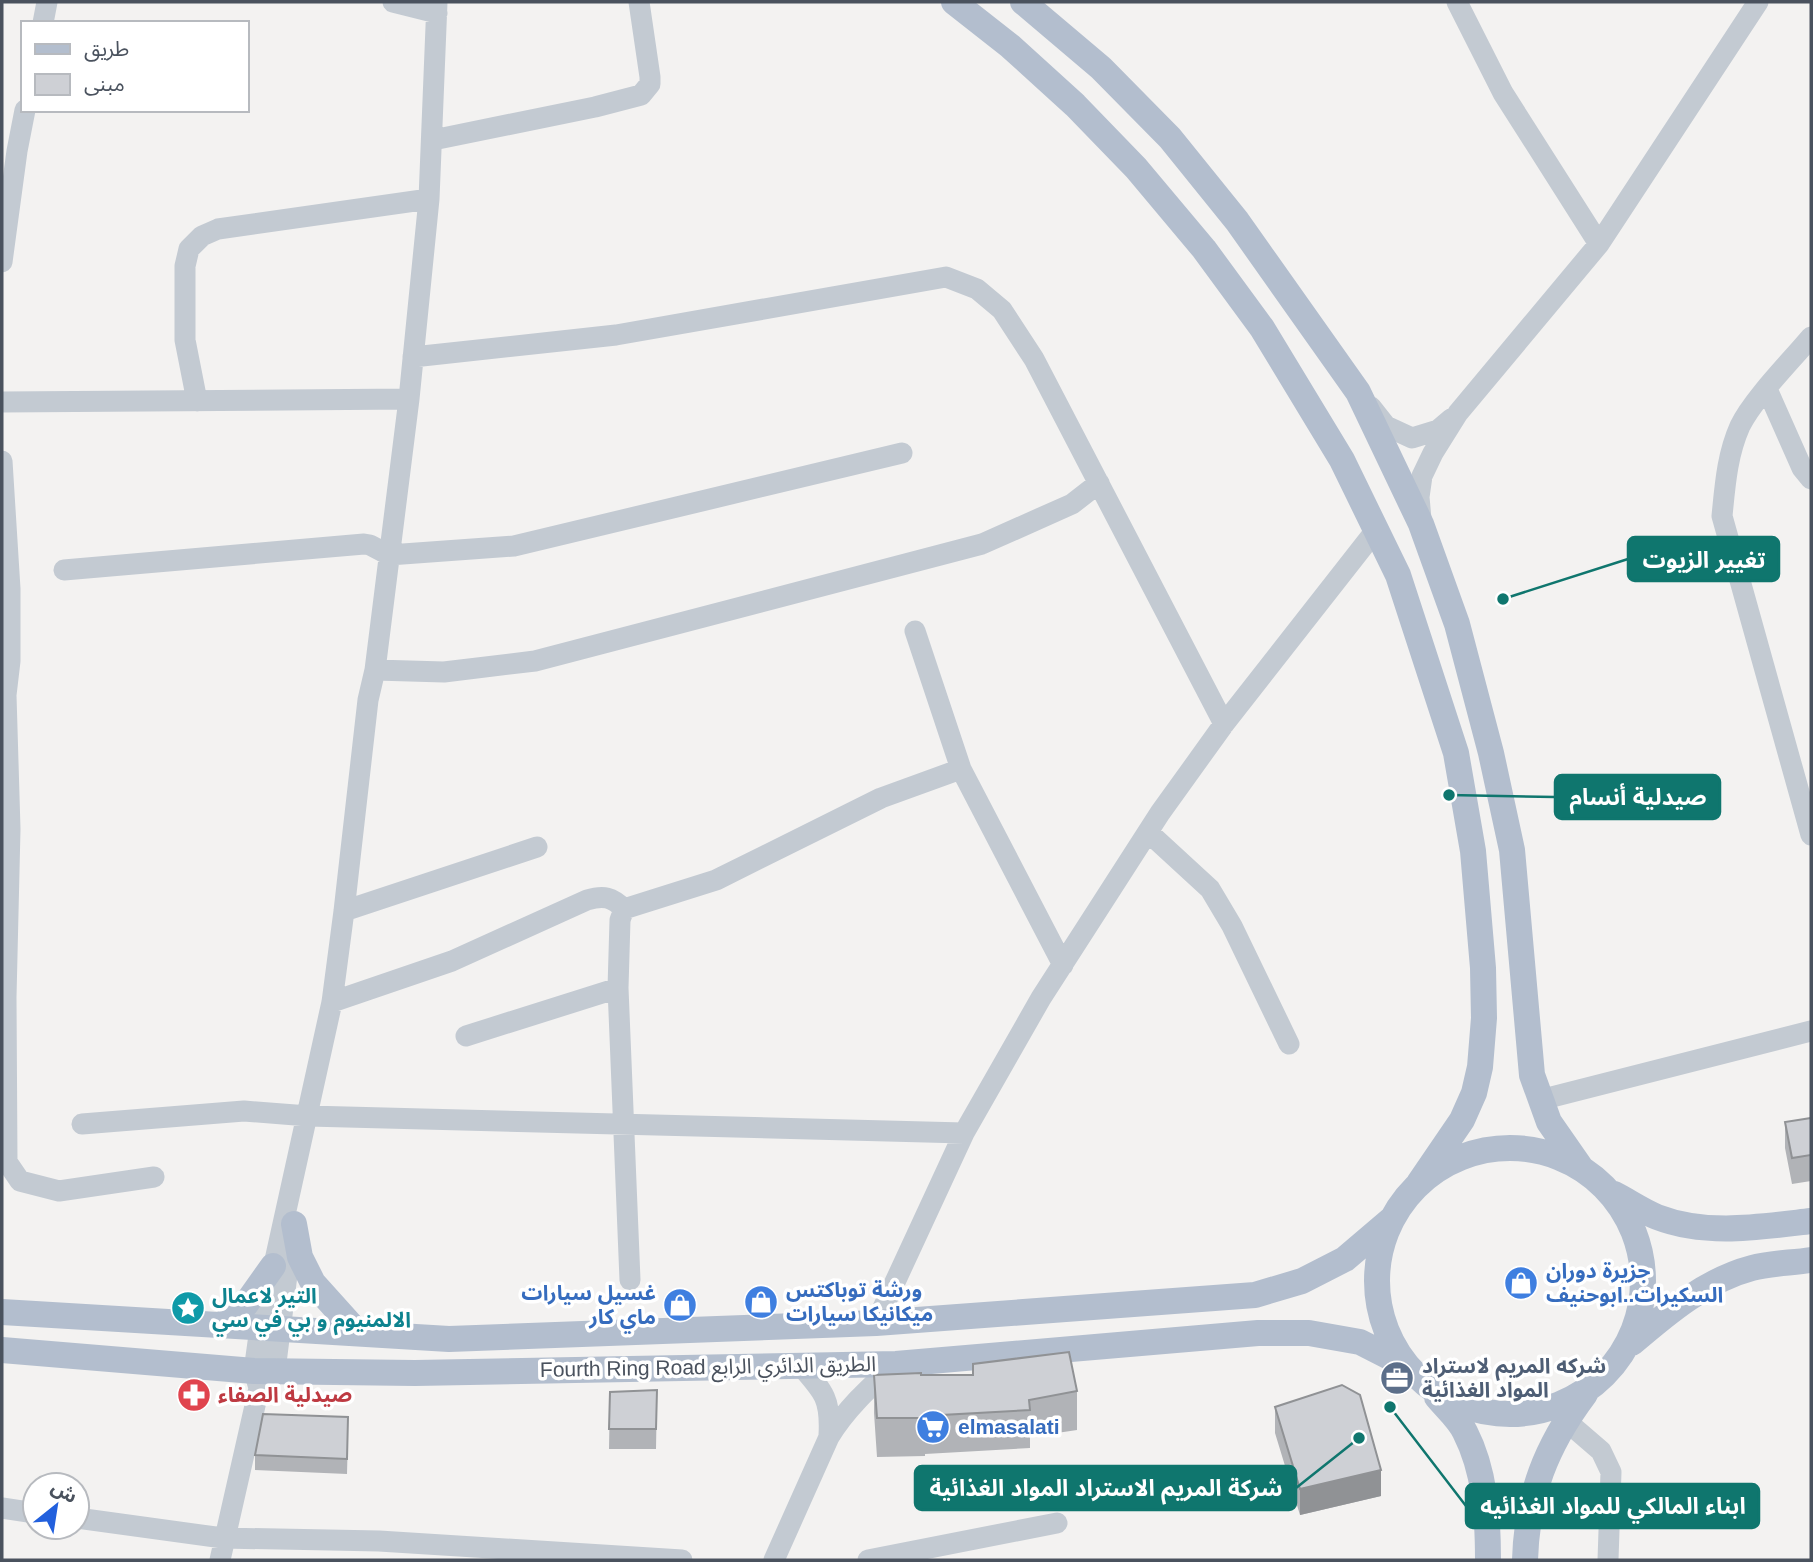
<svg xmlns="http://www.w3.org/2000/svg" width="1813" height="1562" viewBox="0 0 1813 1562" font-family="Helvetica,'Noto Sans Arabic',sans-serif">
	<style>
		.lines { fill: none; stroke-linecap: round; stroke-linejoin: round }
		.minor { stroke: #c3cad2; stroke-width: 21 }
		.major { stroke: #b3bece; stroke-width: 26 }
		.wall { fill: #b1b3b7 }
		.shaded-wall { fill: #909295 }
		.building { fill: #ced0d5; stroke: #909295; stroke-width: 2 }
		.labels { text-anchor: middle; stroke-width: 7; stroke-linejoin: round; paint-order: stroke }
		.shop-label { font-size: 21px; font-weight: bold; fill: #366cbe; stroke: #fff; text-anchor: start }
		.culture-label { font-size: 21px; font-weight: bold; fill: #0d838f; stroke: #fff; text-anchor: start }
		.service-label { font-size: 21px; font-weight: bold; fill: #4e5e75; stroke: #fff; text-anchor: start }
		.street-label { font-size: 21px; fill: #4a525e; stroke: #fff }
		.health-label { font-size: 21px; font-weight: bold; fill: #be3a42; stroke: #fff; text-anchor: start }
		.leader { fill: none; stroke: #0f766e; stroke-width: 2.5 }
		.callout-dot { fill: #0f766e; stroke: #fff; stroke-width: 2.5 }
		.callout { fill: #0f766e; stroke: #0f766e; stroke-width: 2.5 }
		.callout-label { font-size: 23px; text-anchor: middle; font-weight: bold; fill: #fff }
	</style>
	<rect width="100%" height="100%" fill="#f3f2f1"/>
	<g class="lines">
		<path class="minor" d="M 393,2 L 437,13
			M 1457,2 L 1503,93 L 1599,244
			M 43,23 L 47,2
			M 433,140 L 595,107 L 641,95 L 650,84 L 650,77 L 639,2
			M 2,262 L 17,151 L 25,110
			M 1811,337 C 1791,361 1753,399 1740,426 C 1727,455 1725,486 1722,516 L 1811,835
			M 413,357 L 616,335 L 946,277 L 977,289 L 1002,310 L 1034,359 L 1224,724
			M 1767,389 L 1802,468 L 1811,479
			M 197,401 L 185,340 L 185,266 L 189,249 L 202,236 L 218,229 L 429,199
			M 2,402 L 409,399
			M 1371,407 L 1386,426 L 1412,438 L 1438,430 L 1451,419
			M 2,461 L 10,589 L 10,661 L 6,695 L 10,829 L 6,997 L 7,1162 L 20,1181 L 59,1191 L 154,1177
			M 1421,519 L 1419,497 L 1422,476 L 1433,453 L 1458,413 L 1599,244 L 1758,2
			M 64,570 L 364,544 L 370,545 L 389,555 L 514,546 L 902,453
			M 915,631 L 961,769 L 1063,965
			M 375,670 L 444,672 L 535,661 L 982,544 L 1072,504 L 1099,483
			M 1148,832 L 1210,889 L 1232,926 L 1289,1044
			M 344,911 L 537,847
			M 332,1002 L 452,961 L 587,900 C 604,895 612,897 624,909
			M 466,1036 L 618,988
			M 1540,1100 L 1811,1031
			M 82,1124 L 244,1111 L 308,1116 L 964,1133
			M 630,1280 L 618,988 L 620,920 L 624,909 L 716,880 L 881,798 L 961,769
			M 876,1323 L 964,1133 L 1041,998 L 1160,813 L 1224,724 L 1376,530
			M 800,1365 C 824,1392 831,1399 829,1435
			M 266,1381 L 275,1371 L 291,1243
			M 1565,1420 L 1601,1451 L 1611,1472 L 1608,1560
			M 2,1508 L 35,1513
			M 77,1518 L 223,1538 L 379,1541 L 682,1560
			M 220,1560 L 259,1388 L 254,1371 L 260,1328 L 332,1002 L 344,911 L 368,700 L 375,670 L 409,399 L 429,199 L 437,2
			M 774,1560 L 829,1437 C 846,1409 869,1388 894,1365
			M 868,1560 L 1057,1523"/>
		<path class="major" d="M 954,2 L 1010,46 L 1075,105 L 1136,168 L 1204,249 L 1262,328 L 1342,460 L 1398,575 L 1456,753 L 1473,851 L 1483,968 L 1484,1018 L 1480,1067 L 1474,1093 L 1462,1120 L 1419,1183
			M 1023,2 L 1101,68 L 1170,138 L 1237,221 L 1358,392 L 1421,524 L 1457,624 L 1491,753 L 1512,850 L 1532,1075 L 1549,1122 L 1581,1168
			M1377 1281a133 133 0 1 1 266 0a133 133 0 1 1-266 0Z
			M 1614,1194 C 1628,1201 1642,1211 1657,1217 C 1706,1236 1760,1227 1811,1221
			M 294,1224 L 300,1257 L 313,1283 L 358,1333
			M 2,1312 L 449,1339 L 876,1323 L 1255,1295 L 1302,1281 L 1345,1259 L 1392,1219
			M 222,1325 L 246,1304 L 273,1266
			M 1632,1343 C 1667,1313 1706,1280 1752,1268 C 1770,1263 1792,1263 1811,1260
			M 2,1350 L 254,1371 L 415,1373 L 896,1364 L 1258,1333 L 1309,1333 L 1360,1342 L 1407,1366
			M 1437,1397 C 1446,1408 1459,1419 1465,1432 C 1485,1471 1488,1517 1488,1560
			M 1525,1560 C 1527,1495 1546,1446 1585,1394"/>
	</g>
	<path class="wall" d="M 1811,1118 L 1811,1181 L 1792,1184 L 1785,1148 L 1785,1122 Z
		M 874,1375 L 973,1375 L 1077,1391 L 1077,1430 L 1030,1437 L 1030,1448 L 925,1454 L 925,1456 L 877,1457 L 874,1413 Z
		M 657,1390 L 656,1449 L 609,1449 L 610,1392 Z
		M 1275,1407 L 1381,1496 L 1300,1515 L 1275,1433 Z
		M 348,1433 L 347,1474 L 255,1470 L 255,1455 Z"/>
	<path class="shaded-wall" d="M 1381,1470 L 1381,1496 L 1300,1515 L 1300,1489 Z"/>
	<path class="building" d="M 1811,1118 L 1811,1155 L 1792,1158 L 1785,1122 Z
		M 1069,1352 L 1077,1391 L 1029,1400 L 1030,1410 L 924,1416 L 925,1418 L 877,1418 L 874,1375 L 921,1373 L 921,1375 L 973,1375 L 973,1364 Z
		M 1342,1385 L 1360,1395 L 1381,1470 L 1300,1489 L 1275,1407 Z
		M 657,1390 L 656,1429 L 609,1429 L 610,1392 Z
		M 263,1414 L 348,1417 L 347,1459 L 255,1455 Z"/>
	<defs>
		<g id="shop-disc" transform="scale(1.75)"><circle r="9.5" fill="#3f7fe0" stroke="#fff"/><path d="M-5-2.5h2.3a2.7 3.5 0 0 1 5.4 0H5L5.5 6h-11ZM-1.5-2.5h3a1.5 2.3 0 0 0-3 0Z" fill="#fff"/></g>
		<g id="sight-disc" transform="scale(1.75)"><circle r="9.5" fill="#0f9aa8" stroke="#fff"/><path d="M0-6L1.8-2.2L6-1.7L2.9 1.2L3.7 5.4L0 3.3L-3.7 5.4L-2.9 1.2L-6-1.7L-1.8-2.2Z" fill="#fff"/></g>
		<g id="office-disc" transform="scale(1.75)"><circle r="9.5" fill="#5c6f8a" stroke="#fff"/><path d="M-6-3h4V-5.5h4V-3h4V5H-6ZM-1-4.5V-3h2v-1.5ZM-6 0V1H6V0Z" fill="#fff"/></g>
		<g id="pharmacy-disc" transform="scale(1.75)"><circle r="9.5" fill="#e0444e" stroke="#fff"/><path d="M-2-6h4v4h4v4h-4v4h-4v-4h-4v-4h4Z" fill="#fff"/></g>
		<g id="supermarket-disc" transform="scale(1.75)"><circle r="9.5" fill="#3f7fe0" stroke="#fff"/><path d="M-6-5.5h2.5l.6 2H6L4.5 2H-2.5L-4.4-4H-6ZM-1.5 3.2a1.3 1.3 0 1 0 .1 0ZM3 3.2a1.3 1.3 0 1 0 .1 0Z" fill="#fff"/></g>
	</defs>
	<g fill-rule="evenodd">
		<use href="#shop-disc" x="1521" y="1283"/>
		<use href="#shop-disc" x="761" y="1302"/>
		<use href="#shop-disc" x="680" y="1305"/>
		<use href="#sight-disc" x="188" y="1308"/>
		<use href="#office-disc" x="1397" y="1378"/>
		<use href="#pharmacy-disc" x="194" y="1395"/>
		<use href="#supermarket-disc" x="933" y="1427"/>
	</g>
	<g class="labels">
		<g class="shop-label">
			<text x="1546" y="1278">جزيرة دوران<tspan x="1546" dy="24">السكيرات..ابوحنيف</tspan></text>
			<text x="786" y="1297">ورشة توباكتس<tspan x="786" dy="24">ميكانيكا سيارات</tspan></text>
			<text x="656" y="1300" text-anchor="end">غسيل سيارات<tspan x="656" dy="24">ماي كار</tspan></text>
			<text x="958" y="1434">elmasalati</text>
		</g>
		<g class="culture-label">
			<text x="212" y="1303">التير لاعمال<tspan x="212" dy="24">الالمنيوم و بي في سي</tspan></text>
		</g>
		<g class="service-label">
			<text x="1422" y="1373">شركه المريم لاستراد<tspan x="1422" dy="24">المواد الغذائية</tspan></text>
		</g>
		<g class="street-label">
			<text transform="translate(708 1367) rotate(-1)" y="7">Fourth Ring Road الطريق الدائري الرابع</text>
		</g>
		<g class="health-label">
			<text x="218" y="1402">صيدلية الصفاء</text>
		</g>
	</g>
	<path class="leader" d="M1503 599L1628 559M1449 795L1555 797M1359 1438L1296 1488M1390 1407L1466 1506"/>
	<g class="callout-dot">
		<circle cx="1503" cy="599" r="7"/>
		<circle cx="1449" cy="795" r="7"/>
		<circle cx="1359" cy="1438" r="7"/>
		<circle cx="1390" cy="1407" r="7"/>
	</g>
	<g class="callout">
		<rect x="1628" y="537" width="151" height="44" rx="7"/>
		<rect x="1555" y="775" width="165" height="44" rx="7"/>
		<rect x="915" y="1466" width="381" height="44" rx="7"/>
		<rect x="1466" y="1484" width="293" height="44" rx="7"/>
	</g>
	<g class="callout-label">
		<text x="1704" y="568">تغيير الزيوت</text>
		<text x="1638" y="805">صيدلية أنسام</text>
		<text x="1106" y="1496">شركة المريم الاستراد المواد الغذائية</text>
		<text x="1613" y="1514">ابناء المالكي للمواد الغذائيه</text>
	</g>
	<rect width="1813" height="1562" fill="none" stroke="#4a525e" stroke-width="7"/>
	<rect x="21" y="21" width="228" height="91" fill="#ffffff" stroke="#b7babf" stroke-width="2"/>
	<rect x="35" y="44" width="35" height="10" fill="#b3bece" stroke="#b7babf" stroke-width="2"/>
	<text x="84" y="56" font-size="21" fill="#4a525e">طريق</text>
	<rect x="35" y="74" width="35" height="21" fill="#ced0d5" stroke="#b7babf" stroke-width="2"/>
	<text x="84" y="91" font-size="21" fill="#4a525e">مبنى</text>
	<g transform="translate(56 1506) rotate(30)"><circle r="33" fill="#ffffff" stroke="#b7babf" stroke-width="2"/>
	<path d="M0-5L12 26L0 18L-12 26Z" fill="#2260dd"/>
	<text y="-10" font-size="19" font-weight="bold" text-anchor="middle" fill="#4a525e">ش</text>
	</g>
</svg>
